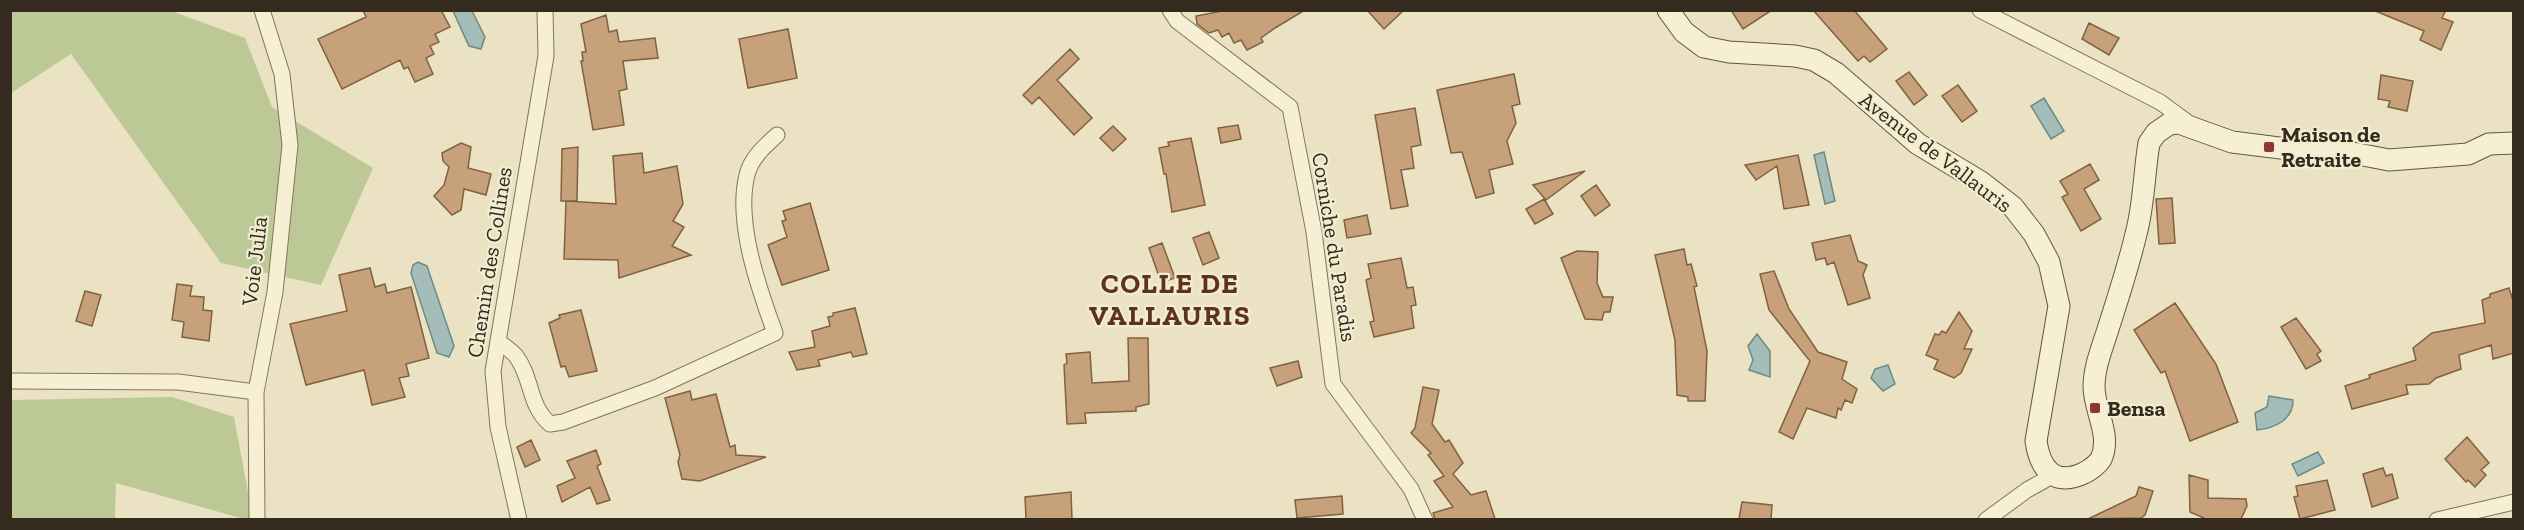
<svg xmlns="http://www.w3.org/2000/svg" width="2524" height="530" viewBox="0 0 2524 530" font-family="'Zilla Slab',serif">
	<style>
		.green { fill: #bdc897 }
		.water { fill: #a4bdb8; stroke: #6c8b86; stroke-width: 1.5 }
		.building { fill: #c6a17a; stroke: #806142; stroke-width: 1.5 }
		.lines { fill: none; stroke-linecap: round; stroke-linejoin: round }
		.minor-casing { stroke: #83745a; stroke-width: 17 }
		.secondary-casing { stroke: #65553e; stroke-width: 23 }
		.minor { stroke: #f6efd4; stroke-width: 15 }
		.secondary { stroke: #f6efd4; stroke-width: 21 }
		.poi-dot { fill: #8e372f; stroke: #f2ecd1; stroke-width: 2 }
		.labels { text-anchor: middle; stroke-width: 4.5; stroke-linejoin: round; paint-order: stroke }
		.poi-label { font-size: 22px; font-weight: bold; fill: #342a1e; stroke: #f2ecd1; text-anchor: start }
		.street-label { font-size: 22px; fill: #342a1e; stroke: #f2ecd1 }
		.district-label { font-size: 28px; font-weight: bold; letter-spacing: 1.5px; fill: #5d3320; stroke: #f2ecd1 }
	</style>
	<rect width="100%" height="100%" fill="#eae2c2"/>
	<path class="green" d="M 11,11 L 171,11 L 245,38 L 272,107 L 373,168 L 321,285 L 221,263 L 71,54 L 11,93 Z
		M 172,397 L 234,417 L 253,519 L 244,519 L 116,483 L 115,519 L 11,520 L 11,400 Z"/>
	<path class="water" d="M 453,11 L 472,11 L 485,37 L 481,49 L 469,46 Z
		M 2044,98 L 2064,131 L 2051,139 L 2031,106 Z
		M 1824,152 L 1835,201 L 1825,204 L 1814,155 Z
		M 418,262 L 427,266 L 454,346 L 449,357 L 437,353 L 411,273 L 413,265 Z
		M 1757,334 L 1770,351 L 1770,377 L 1749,370 L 1753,360 L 1748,346 Z
		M 1888,365 L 1895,384 L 1883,391 L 1871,378 L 1875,369 Z
		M 2269,396 L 2293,400 C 2293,420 2275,428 2257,430 L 2255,413 L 2267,407 Z
		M 2318,452 L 2324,463 L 2298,476 L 2292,464 Z"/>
	<path class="building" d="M 363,10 L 441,10 L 450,27 L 435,34 L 439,42 L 430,46 L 434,54 L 426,58 L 433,74 L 415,82 L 408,67 L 404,69 L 400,60 L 342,89 L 318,39 L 366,17 Z
		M 1227,10 L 1305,10 L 1275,28 L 1261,38 L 1263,42 L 1247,50 L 1241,40 L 1234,43 L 1229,33 L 1222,37 L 1218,30 L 1209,33 L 1197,24 L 1196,16 Z
		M 1367,10 L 1404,10 L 1384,29 Z
		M 1731,10 L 1772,10 L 1743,29 Z
		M 1813,10 L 1854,10 L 1887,49 L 1870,62 L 1864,56 L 1858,61 Z
		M 2373,10 L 2446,10 L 2442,18 L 2453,22 L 2441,50 L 2420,40 L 2424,31 Z
		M 606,15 L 609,32 L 617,30 L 619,42 L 655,38 L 658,58 L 623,61 L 627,89 L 619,91 L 624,125 L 593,130 L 581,61 L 583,61 L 582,52 L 586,52 L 581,24 Z
		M 2089,23 L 2119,38 L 2109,55 L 2082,39 Z
		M 788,29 L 797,78 L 748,88 L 739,39 Z
		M 1070,49 L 1079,59 L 1057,80 L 1092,118 L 1074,135 L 1039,97 L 1032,104 L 1023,95 Z
		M 1909,72 L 1927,95 L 1914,105 L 1896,81 Z
		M 1514,74 L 1520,104 L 1512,106 L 1516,123 L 1507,141 L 1513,164 L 1489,170 L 1494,193 L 1476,198 L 1462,152 L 1451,153 L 1437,90 Z
		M 2381,75 L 2413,81 L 2407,111 L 2388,107 L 2390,101 L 2378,99 Z
		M 1958,85 L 1977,111 L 1962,122 L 1942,96 Z
		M 1415,108 L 1421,145 L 1411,147 L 1414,168 L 1401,170 L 1408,206 L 1391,209 L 1375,115 Z
		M 1238,125 L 1241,139 L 1221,143 L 1218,128 Z
		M 1113,126 L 1126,139 L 1113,151 L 1100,138 Z
		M 1191,138 L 1205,205 L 1172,212 L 1166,174 L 1164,174 L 1159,148 L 1169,146 L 1168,142 Z
		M 461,143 L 471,147 L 468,168 L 491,174 L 486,195 L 464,189 L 461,210 L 452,215 L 434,196 L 444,185 L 449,167 L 443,161 L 442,153 Z
		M 578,147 L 577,201 L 561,201 L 562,149 Z
		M 642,153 L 644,173 L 677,166 L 683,204 L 673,221 L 684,227 L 672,246 L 691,255 L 619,278 L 618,260 L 564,259 L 566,201 L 616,204 L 613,156 Z
		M 1798,155 L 1809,205 L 1784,209 L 1777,166 L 1756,180 L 1745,165 Z
		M 2090,164 L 2099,180 L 2084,189 L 2101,219 L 2081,231 L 2062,197 L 2068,194 L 2060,181 Z
		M 1585,171 L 1546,200 L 1533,185 Z
		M 1596,185 L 1610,205 L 1595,216 L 1581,196 Z
		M 2172,198 L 2175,243 L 2159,244 L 2156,199 Z
		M 1544,199 L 1553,214 L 1535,224 L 1526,209 Z
		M 810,203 L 829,270 L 782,285 L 768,245 L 787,237 L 782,221 L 786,220 L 783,211 Z
		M 1367,215 L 1371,234 L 1347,238 L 1344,220 Z
		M 1209,232 L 1219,258 L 1203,265 L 1193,238 Z
		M 1850,235 L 1858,261 L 1867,265 L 1863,275 L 1870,298 L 1848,305 L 1834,262 L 1827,265 L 1825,258 L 1816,260 L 1812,243 Z
		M 1162,243 L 1175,278 L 1161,282 L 1149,248 Z
		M 1684,249 L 1687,265 L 1691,264 L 1697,286 L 1694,287 L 1707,351 L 1705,401 L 1688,401 L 1688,397 L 1677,395 L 1675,340 L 1655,255 Z
		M 1577,251 L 1598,252 L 1597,283 L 1603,297 L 1613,297 L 1610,312 L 1604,312 L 1602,320 L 1585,319 L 1561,258 Z
		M 1401,258 L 1407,288 L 1413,287 L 1416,305 L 1411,306 L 1414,328 L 1374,337 L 1370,322 L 1374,321 L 1366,280 L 1371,278 L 1368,264 Z
		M 370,268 L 375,287 L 385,284 L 387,293 L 411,287 L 429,358 L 406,364 L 409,376 L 399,378 L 405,397 L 372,405 L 364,370 L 306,385 L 290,324 L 347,311 L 339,275 Z
		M 1774,271 L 1789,309 L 1818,352 L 1847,362 L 1842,379 L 1857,389 L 1852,403 L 1845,400 L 1841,410 L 1838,408 L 1836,418 L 1807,408 L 1793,439 L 1779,432 L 1810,361 L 1769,310 L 1760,274 Z
		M 177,284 L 192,286 L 190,296 L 204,297 L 203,310 L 212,311 L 209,341 L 182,337 L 184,322 L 172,320 Z
		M 2509,288 L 2514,304 L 2514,353 L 2493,359 L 2491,345 L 2459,355 L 2461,369 L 2436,378 L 2429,384 L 2406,385 L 2408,394 L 2352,409 L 2345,386 L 2370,378 L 2369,375 L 2416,360 L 2413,348 L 2432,333 L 2485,323 L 2482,300 L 2490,297 L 2490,294 Z
		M 85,291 L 101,295 L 92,326 L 76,321 Z
		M 2175,303 L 2216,364 L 2238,422 L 2190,441 L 2165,371 L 2161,373 L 2134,330 Z
		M 855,308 L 867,354 L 853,357 L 851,352 L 818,360 L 820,366 L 797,370 L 789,352 L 815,347 L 812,331 L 830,326 L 828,317 L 833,316 L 833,313 Z
		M 581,310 L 597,371 L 569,377 L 565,366 L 561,367 L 549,323 L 560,318 L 559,315 Z
		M 1959,312 L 1972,331 L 1964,349 L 1972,349 L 1961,373 L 1954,378 L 1934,369 L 1938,360 L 1926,355 L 1935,334 L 1939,335 L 1942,331 L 1946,333 Z
		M 2296,318 L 2321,351 L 2317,354 L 2321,361 L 2306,369 L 2281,327 Z
		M 1128,338 L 1148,338 L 1149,404 L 1136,407 L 1136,411 L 1085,413 L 1086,423 L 1067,424 L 1064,365 L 1067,363 L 1066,354 L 1090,352 L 1092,383 L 1129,381 Z
		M 1298,361 L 1302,377 L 1277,386 L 1270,368 Z
		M 1423,387 L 1439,390 L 1432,424 L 1445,442 L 1449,440 L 1463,463 L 1453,474 L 1471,495 L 1486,491 L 1495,519 L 1435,519 L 1433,513 L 1453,507 L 1434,481 L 1444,476 L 1428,455 L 1431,453 L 1411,433 L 1415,428 Z
		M 690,391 L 692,400 L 716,394 L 730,447 L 735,445 L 736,455 L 766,457 L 700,481 L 682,479 L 678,462 L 680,455 L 665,398 Z
		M 2467,437 L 2489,463 L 2481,470 L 2486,475 L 2475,487 L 2468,480 L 2466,482 L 2445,459 Z
		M 531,440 L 540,460 L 525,467 L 517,447 Z
		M 596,450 L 601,464 L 597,466 L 610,500 L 597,504 L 590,487 L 562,502 L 557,486 L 575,478 L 567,461 Z
		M 2383,468 L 2386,476 L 2392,474 L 2398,498 L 2372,507 L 2363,474 Z
		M 2189,475 L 2208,480 L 2208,498 L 2246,499 L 2247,506 L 2241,519 L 2206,519 L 2190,512 Z
		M 2327,480 L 2335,510 L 2300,519 L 2294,497 L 2298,496 L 2296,486 Z
		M 2139,487 L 2153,491 L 2145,515 L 2141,518 L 2088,519 L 2136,496 Z
		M 1071,492 L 1072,519 L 1026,519 L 1025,497 Z
		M 1342,496 L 1343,514 L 1297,518 L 1295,500 Z
		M 1742,502 L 1772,505 L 1771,519 L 1739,519 Z"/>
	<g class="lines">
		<g class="minor-casing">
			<path id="minor" d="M 1170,10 L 1177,21 L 1290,107 L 1314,232 L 1333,384 L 1411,489 L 1425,520
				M 1980,10 L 2160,102 L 2190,124
				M 498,341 C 504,346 512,351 516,356 C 533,379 528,405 550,424 L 563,422 L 655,388 L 775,333 C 759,289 735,222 747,175 C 751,158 765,146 777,135
				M 10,381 L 178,382 L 256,392
				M 257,520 L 256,392 L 275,292 L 290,145 L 282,74 L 262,10
				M 519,520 L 498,427 L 493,371 L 546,56 L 545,10
				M 1986,520 L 2027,490 L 2052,476
				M 2437,520 L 2514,502"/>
		</g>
		<g class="secondary-casing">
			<path id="secondary" d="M 1668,10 L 1684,32 L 1704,47 L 1729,52 L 1795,56 L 1814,60 L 1836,73 L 1918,144 L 1981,182 L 2013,207 L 2034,234 L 2049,262 L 2059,306 L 2036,441 C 2040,469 2054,487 2084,473 C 2090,470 2098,464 2101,459 C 2112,436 2094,410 2094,387 C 2094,366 2103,346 2109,326 C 2119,295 2129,264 2136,234 C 2144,205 2144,173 2149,143 L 2156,133 L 2169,124 L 2179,123 L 2232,142 L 2296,150 L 2337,150 L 2389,160 L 2468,154 L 2489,144 L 2514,143"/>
		</g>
		<use href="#minor" class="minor"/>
		<use href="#secondary" class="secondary"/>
	</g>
	<g class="poi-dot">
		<rect x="2263" y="141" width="12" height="12" rx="3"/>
		<rect x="2089" y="402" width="12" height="12" rx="3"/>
	</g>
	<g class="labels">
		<g class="poi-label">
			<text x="2281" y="142">Maison de<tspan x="2281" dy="25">Retraite</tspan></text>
			<text x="2107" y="416">Bensa</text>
		</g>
		<g class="street-label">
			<text transform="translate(1936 152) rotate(37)" y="8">Avenue de Vallauris</text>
			<text transform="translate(1335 247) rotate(81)" y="8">Corniche du Paradis</text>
			<text transform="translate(254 261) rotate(-83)" y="8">Voie Julia</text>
			<text transform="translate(489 262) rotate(-81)" y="8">Chemin des Collines</text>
		</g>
		<g class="district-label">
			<text x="1170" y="293">COLLE DE<tspan x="1170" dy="32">VALLAURIS</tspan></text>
		</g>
	</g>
	<rect width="2524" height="530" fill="none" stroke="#342a1e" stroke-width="24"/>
</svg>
